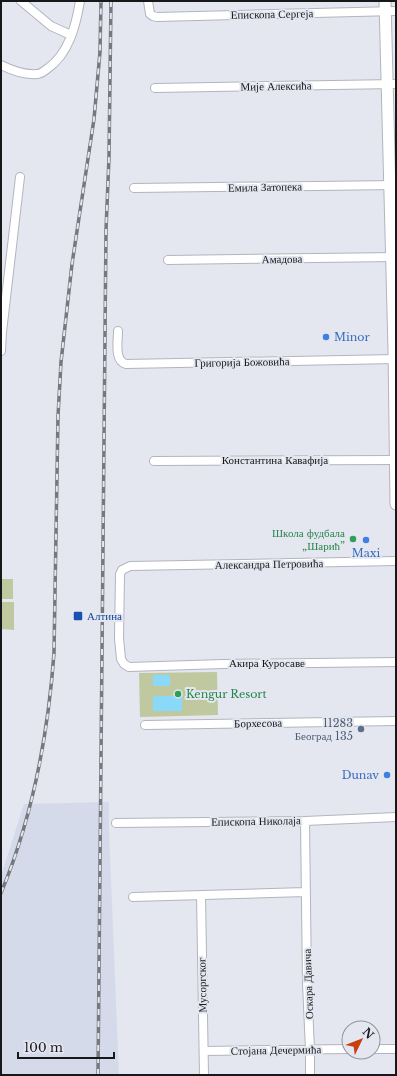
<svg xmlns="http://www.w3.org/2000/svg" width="397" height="1076" viewBox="0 0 397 1076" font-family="'Libre Baskerville',serif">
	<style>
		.built { fill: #d4dae9 }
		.green { fill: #c0c8a0 }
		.water { fill: #8bd9f8 }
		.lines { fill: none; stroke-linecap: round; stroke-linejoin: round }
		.street-casing { stroke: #b2b5bd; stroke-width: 10 }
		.secondary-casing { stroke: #b2b5bd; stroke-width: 13 }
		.street { stroke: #fff; stroke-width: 8 }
		.secondary { stroke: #fff; stroke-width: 11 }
		.rail-casing { stroke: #75787d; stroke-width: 3.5 }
		.rail { stroke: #e4e7f0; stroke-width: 2; stroke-dasharray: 6; stroke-linecap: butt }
		.shop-dot { fill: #3f7fe0; stroke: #e4e7f0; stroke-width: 1.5 }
		.leisure-dot { fill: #2e9e5b; stroke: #e4e7f0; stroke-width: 1.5 }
		.transit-dot { fill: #1a4fb4; stroke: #e4e7f0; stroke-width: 1.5 }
		.service-dot { fill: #5c6f8a; stroke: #e4e7f0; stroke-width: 1.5 }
		.labels { text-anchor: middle; stroke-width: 4; stroke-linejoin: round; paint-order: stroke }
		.street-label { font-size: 11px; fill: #16181a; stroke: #e4e7f0 }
		.shop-label { font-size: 11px; fill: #366cbe; stroke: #e4e7f0; text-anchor: start }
		.leisure-label { font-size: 11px; fill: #27864d; stroke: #e4e7f0; text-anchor: end }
		.transit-label { font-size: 11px; fill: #164399; stroke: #e4e7f0; text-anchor: start }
		.service-label { font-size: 11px; fill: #4e5e75; stroke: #e4e7f0; text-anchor: end }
	</style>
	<rect width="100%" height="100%" fill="#e4e7f0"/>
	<path class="built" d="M 109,802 L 109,832 L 119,1075 L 1,1075 L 1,876 L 24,804 Z"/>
	<path class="green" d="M 2,579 L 13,579 L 13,599 L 2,599 Z
		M 1,602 L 14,602 L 14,630 L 1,629 Z
		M 217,672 L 218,715 L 140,717 L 139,673 Z"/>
	<path class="water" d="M 153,675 L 170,675 L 170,686 L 153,686 Z
		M 153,696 L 182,696 L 182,711 L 153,711 Z"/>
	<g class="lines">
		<g class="street-casing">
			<path id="street" d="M 21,1 L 51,26 L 71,35
				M 148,1 L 150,14 L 153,16 L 157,17 L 396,11
				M 1,65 C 11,70 25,75 37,74 C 41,74 44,71 47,69 C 69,54 76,25 80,1
				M 155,88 L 396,84
				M 134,188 L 396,185
				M 168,260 L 396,257
				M 118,331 C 118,341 114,361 126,364 L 396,359
				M 1,351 L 2,332 L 20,177
				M 154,461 L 396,460
				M 396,561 L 130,566 L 122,570 L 120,574 L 119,638 L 121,659 L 124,664 L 129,667 L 223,664 L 396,662
				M 145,725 L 396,721
				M 305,821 L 307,983 L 310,1050 L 310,1075
				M 116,823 L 305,821 L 396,817
				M 201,895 L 204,1075
				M 133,897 L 306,892
				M 373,1049 L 396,1049
				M 204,1051 L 349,1049"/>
		</g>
		<g class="secondary-casing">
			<path id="secondary" d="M 385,1 L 394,349 L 396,504"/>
		</g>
		<use href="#street" class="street"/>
		<use href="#secondary" class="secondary"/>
		<g class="rail-casing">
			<path id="rail" d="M 1,893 C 33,816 48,736 54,653 L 58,416 L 61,362 L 72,264 L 94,119 L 100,52 L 101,1
				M 98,1075 L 106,230 L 109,157 L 111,1"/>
		</g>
		<use href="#rail" class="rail"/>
	</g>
	<g class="shop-dot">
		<circle cx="326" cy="337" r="4"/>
		<circle cx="366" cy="540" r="4"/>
		<circle cx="387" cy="775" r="4"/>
	</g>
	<g class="leisure-dot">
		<circle cx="353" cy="539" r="4"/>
		<circle cx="178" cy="694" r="4"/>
	</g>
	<rect class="transit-dot" x="73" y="611" width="10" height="10" rx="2"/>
	<circle class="service-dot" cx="361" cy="729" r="4"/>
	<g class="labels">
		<g class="street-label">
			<text transform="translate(272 14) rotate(-1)" y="4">Епископа Сергеја</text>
			<text transform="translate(276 86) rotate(-1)" y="4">Мије Алексића</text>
			<text transform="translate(265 187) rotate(-1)" y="4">Емила Затопека</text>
			<text transform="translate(282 259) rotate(-1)" y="4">Амадова</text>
			<text transform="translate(242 362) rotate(-1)" y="4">Григорија Божовића</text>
			<text x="275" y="464">Константина Кавафија</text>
			<text transform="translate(269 564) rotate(-1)" y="4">Александра Петровића</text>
			<text x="267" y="667">Акира Куросаве</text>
			<text transform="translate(258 723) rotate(-1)" y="4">Борхесова</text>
			<text transform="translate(256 821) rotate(-1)" y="4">Епископа Николаја</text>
			<text transform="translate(308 984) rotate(-92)" y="4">Оскара Давича</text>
			<text transform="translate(202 985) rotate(-91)" y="4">Мусоргског</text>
			<text transform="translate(276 1050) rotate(-1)" y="4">Стојана Дечермића</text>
		</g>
		<g class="shop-label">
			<text x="334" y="341">Minor</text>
			<text x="366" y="557" text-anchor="middle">Maxi</text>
			<text x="379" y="779" text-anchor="end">Dunav</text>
		</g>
		<g class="leisure-label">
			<text x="345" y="537">Школа фудбала<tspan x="345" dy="13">„Шарић”</tspan></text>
			<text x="186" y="698" text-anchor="start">Kengur Resort</text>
		</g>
		<g class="transit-label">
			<text x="87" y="620">Алтина</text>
		</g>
		<g class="service-label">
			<text x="353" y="727">11283<tspan x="353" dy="13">Београд 135</tspan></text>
		</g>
	</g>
	<rect width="397" height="1076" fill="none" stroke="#16181a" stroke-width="4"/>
	<g transform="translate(361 1040) rotate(47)"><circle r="19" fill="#e4e7f0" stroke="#92949a"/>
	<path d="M0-3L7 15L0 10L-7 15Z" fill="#c7400e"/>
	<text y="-6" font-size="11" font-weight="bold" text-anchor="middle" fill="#16181a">N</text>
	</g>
	<path d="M18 1052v6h96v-6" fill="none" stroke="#16181a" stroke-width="2"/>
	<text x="24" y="1052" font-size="12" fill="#16181a" stroke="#e4e7f0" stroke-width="3" paint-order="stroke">100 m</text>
</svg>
